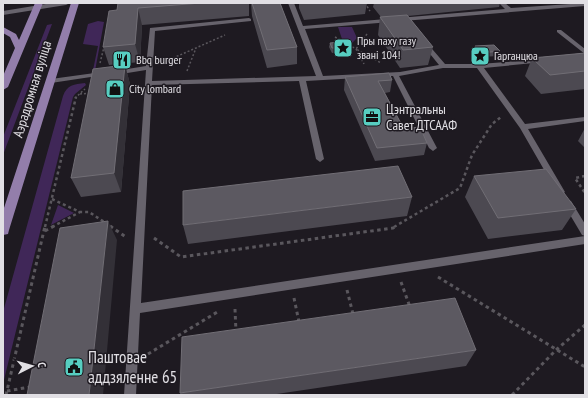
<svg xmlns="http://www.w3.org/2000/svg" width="588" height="398" viewBox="0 0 588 398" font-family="'PT Sans Narrow',sans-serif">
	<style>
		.green { fill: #402758 }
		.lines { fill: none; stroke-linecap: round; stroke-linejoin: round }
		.path-far2 { stroke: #5a575d; stroke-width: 1.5; stroke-dasharray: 2 2; stroke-linecap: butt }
		.path-far1 { stroke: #5a575d; stroke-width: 2.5; stroke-dasharray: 3 3; stroke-linecap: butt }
		.path { stroke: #5a575d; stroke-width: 3; stroke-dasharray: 3.5 3.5; stroke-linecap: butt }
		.lane { fill: #67636c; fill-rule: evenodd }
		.secondary { fill: #67636c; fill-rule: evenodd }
		.primary { fill: #937eab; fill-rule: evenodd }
		.wall { fill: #4c4951 }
		.shaded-wall { fill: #333037 }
		.building { fill: #5c5961; stroke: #716e75 }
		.labels { text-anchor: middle; stroke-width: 3; stroke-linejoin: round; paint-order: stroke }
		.far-poi-label { font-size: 12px; fill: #e1dfe4; stroke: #1e1a21; text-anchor: start }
		.street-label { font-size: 14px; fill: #e1dfe4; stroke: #1e1a21 }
		.poi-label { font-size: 14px; fill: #e1dfe4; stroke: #1e1a21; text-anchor: start }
		.near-poi-label { font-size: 17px; fill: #e1dfe4; stroke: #1e1a21; text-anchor: start }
	</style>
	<rect width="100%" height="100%" fill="#1e1a21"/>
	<path class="green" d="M 98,21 L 104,22 L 95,71 L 93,70 L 98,46 L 83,44 L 88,24 Z
		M 52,24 L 3,155 L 3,137 L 47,25 Z
		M 338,27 L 352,27 L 357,38 L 352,43 L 342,39 Z
		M 85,83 L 86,85 L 75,94 L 73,97 L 3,384 L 3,312 L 63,96 C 67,85 74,84 85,83 Z
		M 58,205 L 74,213 L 51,225 Z"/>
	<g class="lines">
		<path class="path-far2" d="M 365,3 L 370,11
			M 367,34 L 356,49 L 381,63
			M 335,37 L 356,49 L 364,64
			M 100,63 L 104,47
			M 162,63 L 225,35
			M 187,71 L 196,48
			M 80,94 L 91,93
			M 75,98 L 85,89"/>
		<path class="path-far1" d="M 585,176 L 575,178 L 585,193
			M 52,199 L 80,212 L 89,212 L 112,227
			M 45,227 L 76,97
			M 52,227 L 80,212
			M 394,227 L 460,188 L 472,155 L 492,124 L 501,117"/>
		<path class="path" d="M 110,226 L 126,237
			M 45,231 L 54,226
			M 154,238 L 181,257 L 393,228 L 396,226
			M 438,277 L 585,367
			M 401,282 L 410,307
			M 347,290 L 353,314
			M 294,298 L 299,322
			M 235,309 L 236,332
			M 148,354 L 219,311
			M 7,391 L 30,387
			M 6,395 L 45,226
			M 512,395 L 556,350 L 585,325"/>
		<path class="lane" d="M 288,3 L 294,3 L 303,26 L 505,9 L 499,3 L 505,3 L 511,8 L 585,3 L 585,6 L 305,29 L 323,76 L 400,72 L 439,65 L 422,44 L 425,42 L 427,43 L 445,64 L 479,64 L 546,59 L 547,60 L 544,62 L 484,68 L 525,124 L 585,117 L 585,121 L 528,129 L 565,192 L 561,195 L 558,194 L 520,128 L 477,68 L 443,68 L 399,76 L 437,148 L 433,151 L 429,148 L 393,76 L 306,81 L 324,159 L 320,162 L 316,159 L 299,81 L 152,85 L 141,303 L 585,236 L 585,244 L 140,313 L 136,395 L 124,395 L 146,70 L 115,75 L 112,73 L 115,71 L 146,66 L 150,28 L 249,18 L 251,19 L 251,21 L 155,31 L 152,81 L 316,76 Z
			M 557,30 L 561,30 L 585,49 L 585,54 L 557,32 Z
			M 102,72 L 104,73 L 104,75 L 51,83 L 48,81 L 51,79 Z
			M 568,200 L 571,201 L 585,224 L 585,236 L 582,235 L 563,203 Z"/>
		<path class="secondary" d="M 52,3 L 70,3 L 66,5 L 3,15 L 3,11 Z"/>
		<path class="primary" d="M 35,3 L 43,3 L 8,87 L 3,90 L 3,76 L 15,48 L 10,37 L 3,33 L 3,27 L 16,34 L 19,40 Z
			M 71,3 L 79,3 L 9,230 L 8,234 L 3,235 L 3,211 Z"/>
	</g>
	<path class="wall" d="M 118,3 L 249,3 L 249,16 L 142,25 L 140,62 L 109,65 L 103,47 L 117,10 Z
		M 251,3 L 280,3 L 297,47 L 297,64 L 267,68 L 252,16 Z
		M 299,3 L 367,3 L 365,14 L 304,20 L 299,8 Z
		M 374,3 L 500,3 L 499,7 L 408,16 L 433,47 L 428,65 L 400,68 L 378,35 L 380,17 L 381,17 L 373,7 Z
		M 330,43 L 342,48 L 341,52 L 332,53 L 329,47 Z
		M 475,46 L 500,51 L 498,56 L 479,57 L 474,50 Z
		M 585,53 L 585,89 L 541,94 L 525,76 L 532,58 Z
		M 125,65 L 130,84 L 121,192 L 81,197 L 71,178 Z
		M 345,77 L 392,80 L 390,92 L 385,93 L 404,129 L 427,143 L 424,155 L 375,161 L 344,90 Z
		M 585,128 L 585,148 L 578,141 Z
		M 474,176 L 576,209 L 562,230 L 488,239 L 465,197 Z
		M 412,197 L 407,216 L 188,244 L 183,225 Z
		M 476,350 L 466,366 L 270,395 L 181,395 L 180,393 Z"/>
	<path class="shaded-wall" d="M 138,8 L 142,25 L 140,62 L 135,44 Z
		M 125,65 L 130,84 L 121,192 L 114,173 Z
		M 108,221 L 117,240 L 103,395 L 89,395 Z"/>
	<path class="building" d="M 118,3 L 201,3 L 138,8 L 135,44 L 103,47 L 109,11 L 117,10 Z
		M 252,3 L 280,3 L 297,47 L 267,50 Z
		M 407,15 L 433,47 L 403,50 L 380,17 Z
		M 339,42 L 342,48 L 332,48 L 330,43 Z
		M 494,45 L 500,51 L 481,53 L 475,46 Z
		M 585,53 L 585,71 L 550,75 L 532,58 Z
		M 125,65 L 114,173 L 71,178 L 93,69 Z
		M 389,73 L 392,80 L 378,81 L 404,129 L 420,127 L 427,143 L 377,148 L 345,77 Z
		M 398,166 L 412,197 L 183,225 L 183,191 Z
		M 546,169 L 576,209 L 498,218 L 474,176 Z
		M 108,221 L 89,395 L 27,395 L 60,228 Z
		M 455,298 L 476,350 L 180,393 L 182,337 Z"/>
	<defs>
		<g id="sight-square" transform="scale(1)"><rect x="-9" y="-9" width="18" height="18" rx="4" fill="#57cec1" stroke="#1e1a21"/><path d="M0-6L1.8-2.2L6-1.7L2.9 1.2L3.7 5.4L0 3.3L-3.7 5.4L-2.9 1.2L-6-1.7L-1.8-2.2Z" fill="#111"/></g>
		<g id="restaurant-square" transform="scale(1)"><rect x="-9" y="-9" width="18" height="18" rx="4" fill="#57cec1" stroke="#1e1a21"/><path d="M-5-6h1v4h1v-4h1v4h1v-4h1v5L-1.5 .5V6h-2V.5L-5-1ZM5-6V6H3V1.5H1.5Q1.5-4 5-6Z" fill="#111"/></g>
		<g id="shop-square" transform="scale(1)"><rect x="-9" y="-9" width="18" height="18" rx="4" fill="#57cec1" stroke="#1e1a21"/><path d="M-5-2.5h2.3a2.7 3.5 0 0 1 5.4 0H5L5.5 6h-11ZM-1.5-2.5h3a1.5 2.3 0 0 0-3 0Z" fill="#111"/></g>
		<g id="office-square" transform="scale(1)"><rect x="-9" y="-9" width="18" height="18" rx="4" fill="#57cec1" stroke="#1e1a21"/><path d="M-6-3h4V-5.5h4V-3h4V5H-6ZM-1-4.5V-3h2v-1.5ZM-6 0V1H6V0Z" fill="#111"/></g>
		<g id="civic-square" transform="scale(1)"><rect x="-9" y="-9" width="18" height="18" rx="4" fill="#57cec1" stroke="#1e1a21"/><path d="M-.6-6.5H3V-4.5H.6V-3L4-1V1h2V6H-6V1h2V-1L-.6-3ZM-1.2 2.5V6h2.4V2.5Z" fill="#111"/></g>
	</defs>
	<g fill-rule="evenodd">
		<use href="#sight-square" x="343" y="48"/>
		<use href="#sight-square" x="480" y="56"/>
		<use href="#restaurant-square" x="122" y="60"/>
		<use href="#shop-square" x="115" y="89"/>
		<use href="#office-square" x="372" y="117"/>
		<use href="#civic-square" x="74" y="367"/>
	</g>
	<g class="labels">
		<g class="far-poi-label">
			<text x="357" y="45">Пры паху газу<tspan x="357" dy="14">звані 104!</tspan></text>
			<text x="494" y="60">Гарганцюа</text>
			<text x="136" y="64">Bbq burger</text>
			<text x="129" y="93">City lombard</text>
		</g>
		<g class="street-label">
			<text transform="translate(32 89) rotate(-73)" y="5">Аэрадромная вуліца</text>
		</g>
		<g class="poi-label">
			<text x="386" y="114">Цэнтральны<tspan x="386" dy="16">Савет ДТСААФ</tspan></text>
		</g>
		<g class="near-poi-label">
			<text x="88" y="363">Паштовае<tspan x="88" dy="20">аддзяленне 65</tspan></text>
		</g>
	</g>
	<rect width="588" height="398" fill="none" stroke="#e1dfe4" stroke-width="8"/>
	<g transform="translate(32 366) rotate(84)" stroke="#1e1a21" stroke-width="3" paint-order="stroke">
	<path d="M0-3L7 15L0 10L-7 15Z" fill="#e1dfe4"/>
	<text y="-6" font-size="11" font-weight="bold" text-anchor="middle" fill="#e1dfe4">С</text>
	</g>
</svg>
